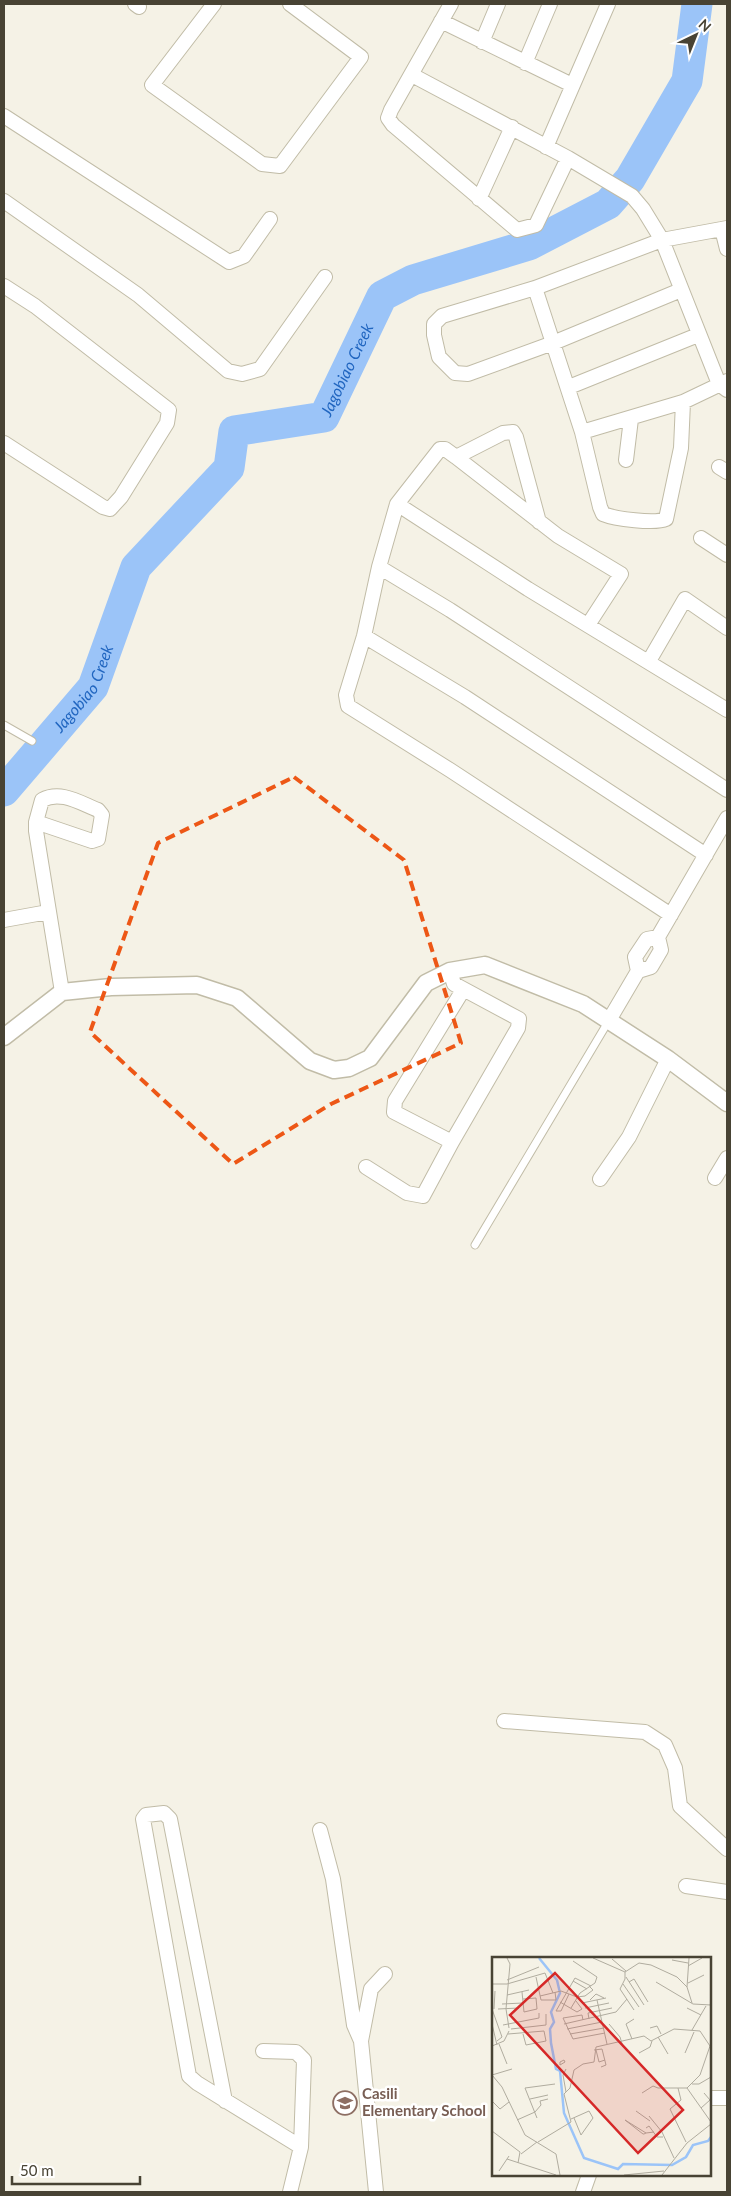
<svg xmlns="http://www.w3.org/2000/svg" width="731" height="2196" viewBox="0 0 731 2196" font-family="Lato,sans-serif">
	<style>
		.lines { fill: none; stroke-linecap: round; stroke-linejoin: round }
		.river { stroke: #9bc4f8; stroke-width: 31 }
		.service-casing { stroke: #c1bca7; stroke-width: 9 }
		.minor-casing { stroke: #c1bca7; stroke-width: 16 }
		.tertiary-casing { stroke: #c1bca7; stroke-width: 19 }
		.service { stroke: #fff; stroke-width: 7 }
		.minor { stroke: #fff; stroke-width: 14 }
		.tertiary { stroke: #fff; stroke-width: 16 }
		.marked { fill: none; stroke: #ed5716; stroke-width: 4; stroke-dasharray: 10 6; stroke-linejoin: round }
		.labels { text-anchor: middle; stroke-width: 5; stroke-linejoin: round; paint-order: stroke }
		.education-label { font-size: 15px; font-weight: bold; fill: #785e54; stroke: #fff; text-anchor: start }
		.water-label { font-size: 16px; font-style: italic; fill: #2166c0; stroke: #fff }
		.inset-river { fill: none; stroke: #9bc4f8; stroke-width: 2.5 }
		.inset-road { fill: none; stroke: #b0ac9f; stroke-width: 1 }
		.view { fill: #d62828; fill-opacity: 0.15; stroke: #d62828; stroke-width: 2.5 }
		.inset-edge { fill: none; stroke: #484334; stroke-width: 2.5 }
	</style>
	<rect width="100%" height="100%" fill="#f5f2e6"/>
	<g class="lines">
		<path class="river" id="s1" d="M 4,791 L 93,687 L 136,567 L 229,468 L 234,431 L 324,417 L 382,296 L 413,280 L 529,245 L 608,204 L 630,179 L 687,81 L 697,4"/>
		<g class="service-casing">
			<path id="service" d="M 4,725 L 32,741
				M 475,1245 L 608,1022"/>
		</g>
		<g class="minor-casing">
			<path id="minor" d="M 135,4 L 139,7
				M 214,4 L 152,85 L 262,164 L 280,166 L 361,57 L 290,4
				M 451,4 L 391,110 L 388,118 L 393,125 L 517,230 L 536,225 L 568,158
				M 441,21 L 572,85
				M 482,42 L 498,4
				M 525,63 L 550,4
				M 412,75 L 568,158 L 632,196 L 643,209 L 662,240 L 719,384 L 727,390
				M 4,116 L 229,262 L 244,256 L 270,219
				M 546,147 L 608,4
				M 479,199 L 512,127
				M 4,201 L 138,295 L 228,371 L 242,374 L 260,369 L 325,277
				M 722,229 L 727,249
				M 4,286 L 35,306 L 169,410 L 167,423 L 121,497 L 110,509 L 103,507 L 4,443
				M 535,288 L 582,432 L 600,507 L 603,514 C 615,519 655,524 666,519 L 681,448 L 683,402
				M 681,290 L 553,343 L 468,374 L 455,373 L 439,357 L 434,335 L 434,324 L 442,316 L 535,288 L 662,240 L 727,228
				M 569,387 L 698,335
				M 582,432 L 683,402 L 727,381
				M 456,457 L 503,433 L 513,432 L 516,437 L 539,522
				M 626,460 L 631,419
				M 719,467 L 727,472
				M 397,504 L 528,589 L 727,710
				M 701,538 L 727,555
				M 379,567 L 450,610 L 727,790
				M 588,625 L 621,574 L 558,536 L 456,457 L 445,449 L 440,449 L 397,504 L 379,567 L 364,636 L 346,695 L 348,706 L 450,770 L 671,915
				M 364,636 L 465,697 L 706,855
				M 649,661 L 685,599 L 727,628
				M 36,822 L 92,841 L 98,839 L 102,815 L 98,810 C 80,803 61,790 42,800 L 36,822 L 36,831 L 62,992
				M 4,920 L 48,912
				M 638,971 L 635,957 L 647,939 L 658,937
				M 608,1022 L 638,971 L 651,967 L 661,950 L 658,937 L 727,818
				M 452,1142 L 394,1112 L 395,1101 L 463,990
				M 366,1167 L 407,1193 L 423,1196 L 452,1142 L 518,1028 L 519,1019 L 454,984 L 450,971
				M 715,1178 L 727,1158
				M 600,1179 L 629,1137 L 668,1059
				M 504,1721 L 645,1732 L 665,1745 L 675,1768 L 680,1806 L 727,1849
				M 320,1830 L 333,1879 L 354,2025 L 361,2041
				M 686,1886 L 727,1892
				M 263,2051 L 296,2052 L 304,2060 L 301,2147 L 290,2192
				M 710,2098 L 727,2098
				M 225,2101 L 170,1819 L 164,1813 L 146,1815 L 143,1819 L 189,2076 L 197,2083 L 301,2147
				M 376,2192 L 361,2041 L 371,1989 L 385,1974
				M 583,2192 L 589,2175"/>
		</g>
		<g class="tertiary-casing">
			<path id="tertiary" d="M 4,1037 L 62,992 L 111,987 L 197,985 L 237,998 L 310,1061 L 334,1070 L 349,1068 L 370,1058 L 426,983 L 450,971 L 485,965 L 583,1004 L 668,1059 L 727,1103"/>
		</g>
		<use href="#service" class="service"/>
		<use href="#minor" class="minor"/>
		<use href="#tertiary" class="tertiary"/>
	</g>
	<path class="marked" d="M 294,777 L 404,860 L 461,1043 L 331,1104 L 233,1164 L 90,1032 L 158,843 Z"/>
	<defs>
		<g id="school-ring" transform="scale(1.25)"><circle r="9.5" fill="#fff" stroke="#8d6e63" stroke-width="1.5"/><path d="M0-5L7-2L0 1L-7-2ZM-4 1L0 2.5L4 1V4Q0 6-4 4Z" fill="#8d6e63"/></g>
	</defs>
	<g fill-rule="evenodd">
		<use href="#school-ring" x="345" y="2103"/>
	</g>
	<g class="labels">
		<g class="education-label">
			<text x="362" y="2099">Casili<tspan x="362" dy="17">Elementary School</tspan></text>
		</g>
		<g class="water-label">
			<text dy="6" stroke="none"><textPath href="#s1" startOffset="581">Jagobiao Creek</textPath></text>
			<text dy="6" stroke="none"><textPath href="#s1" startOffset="131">Jagobiao Creek</textPath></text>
		</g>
	</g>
	<g transform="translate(492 1957)">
		<rect width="219" height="219" fill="#f5f2e6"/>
		<path class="inset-river" d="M 47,1 L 65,23 L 68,36 L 59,55 L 62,65 L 58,72 L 59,86 L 64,112 L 68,114 L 72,156 L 92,201 L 126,212 L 131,207 L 180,208 L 194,200 L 201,188 L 216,184 L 219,180"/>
		<path class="inset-road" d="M 15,1 L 18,7 L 14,52 L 17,71M 101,1 L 133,15M 197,1 L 195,30 L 200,46M 120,2 L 134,14M 180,3 L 196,6M 196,9 L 210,1M 133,15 L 147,6 L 159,8 L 185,20 L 195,30M 133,15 L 133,22 L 128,32 L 142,53M 44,20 L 49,43 L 64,43 L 63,35M 134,20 L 152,48M 15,23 L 47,10M 81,24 L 95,32M 137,25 L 142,22 L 156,45M 164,25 L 201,47 L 219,48M 196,26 L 212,18M 0,27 L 15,27 L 53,16 L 61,36M 131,27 L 147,50M 30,35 L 32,55 L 45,52 L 44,41 L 31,42M 77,37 L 69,54 L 64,54 L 83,21 L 99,29M 15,38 L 37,33M 48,39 L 69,34 L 85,40 L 93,39 L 101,33 L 97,29M 98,43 L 104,37 L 112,41M 105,43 L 115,87M 68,45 L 85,55 L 90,52 L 84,44M 90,46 L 114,41M 10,47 L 31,46M 79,51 L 88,36 L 103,26 L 105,20 L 81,4M 93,51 L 117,46M 195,51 L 209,58M 0,52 L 10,80 L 5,84M 2,52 L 3,34M 6,52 L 27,51M 97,62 L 96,56 L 120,51M 91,63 L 90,58 L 71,61 L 81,82 L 113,76M 0,67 L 5,88M 72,67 L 124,55 L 135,42M 117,67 L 128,80 L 131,90M 11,68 L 47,61 L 47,56M 158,71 L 165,69 L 169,77M 19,72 L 54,68 L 54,57M 75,72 L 110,65M 200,73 L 214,49M 16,77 L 52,74 L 54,84 L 34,88 L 31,77M 78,77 L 112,71M 166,80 L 176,97M 140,82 L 134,67 L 142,62M 7,87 L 15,107M 0,89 L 12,84 L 17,74M 102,93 L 110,92 L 114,108 L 109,110M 104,93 L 107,105 L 113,103M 147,96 L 158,90 L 160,84M 193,96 L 202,75M 72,103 L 73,105 L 68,108 L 68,105 ZM 0,118 L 10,130 L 33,178 L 64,197 L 68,218M 0,118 L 20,112M 200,127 L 207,127 L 219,120M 186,131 L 189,143 L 178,152 L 194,185M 195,131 L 219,165M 74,135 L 71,118 L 74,112M 38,142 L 56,138M 1,145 L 8,152 L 17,145M 209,151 L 218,143 L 212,136M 144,154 L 158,164M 157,159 L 170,175 L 182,201M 45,161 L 33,131 L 63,127M 79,162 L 97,154 L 101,161 L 89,178 L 82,161M 25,163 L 43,155 L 49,148 L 48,144 L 56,142M 154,171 L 157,169 L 165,180 L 171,180M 0,174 L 28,195 L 26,206M 154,176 L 133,163 L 151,177 L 152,177 L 154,176 L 162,175M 46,185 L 79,165 L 72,137 L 78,131 L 82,113 L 91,107 L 102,105 L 104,90 L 152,79 L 159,84 L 182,72 L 208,74 L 218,89 L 208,118 L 195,131 L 166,131 L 161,129 L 150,136M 29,197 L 45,185M 15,202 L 64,218M 7,214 L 17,199M 132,218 L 172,214M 170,218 L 195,186 L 219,167"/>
		<path class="view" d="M 63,16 L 191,153 L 146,196 L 18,58 Z"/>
		<rect width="219" height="219" class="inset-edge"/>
	</g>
	<rect width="731" height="2196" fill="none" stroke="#484334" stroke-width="10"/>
	<g transform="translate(696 35) rotate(43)" stroke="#ffffff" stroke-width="4" paint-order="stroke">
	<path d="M0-4L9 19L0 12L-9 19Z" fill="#484334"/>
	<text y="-8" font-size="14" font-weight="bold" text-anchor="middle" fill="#484334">N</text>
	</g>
	<path d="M12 2176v8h128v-8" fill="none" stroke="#484334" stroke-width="2.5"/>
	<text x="20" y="2176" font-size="15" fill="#484334" stroke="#ffffff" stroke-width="4" paint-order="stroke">50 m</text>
</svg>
